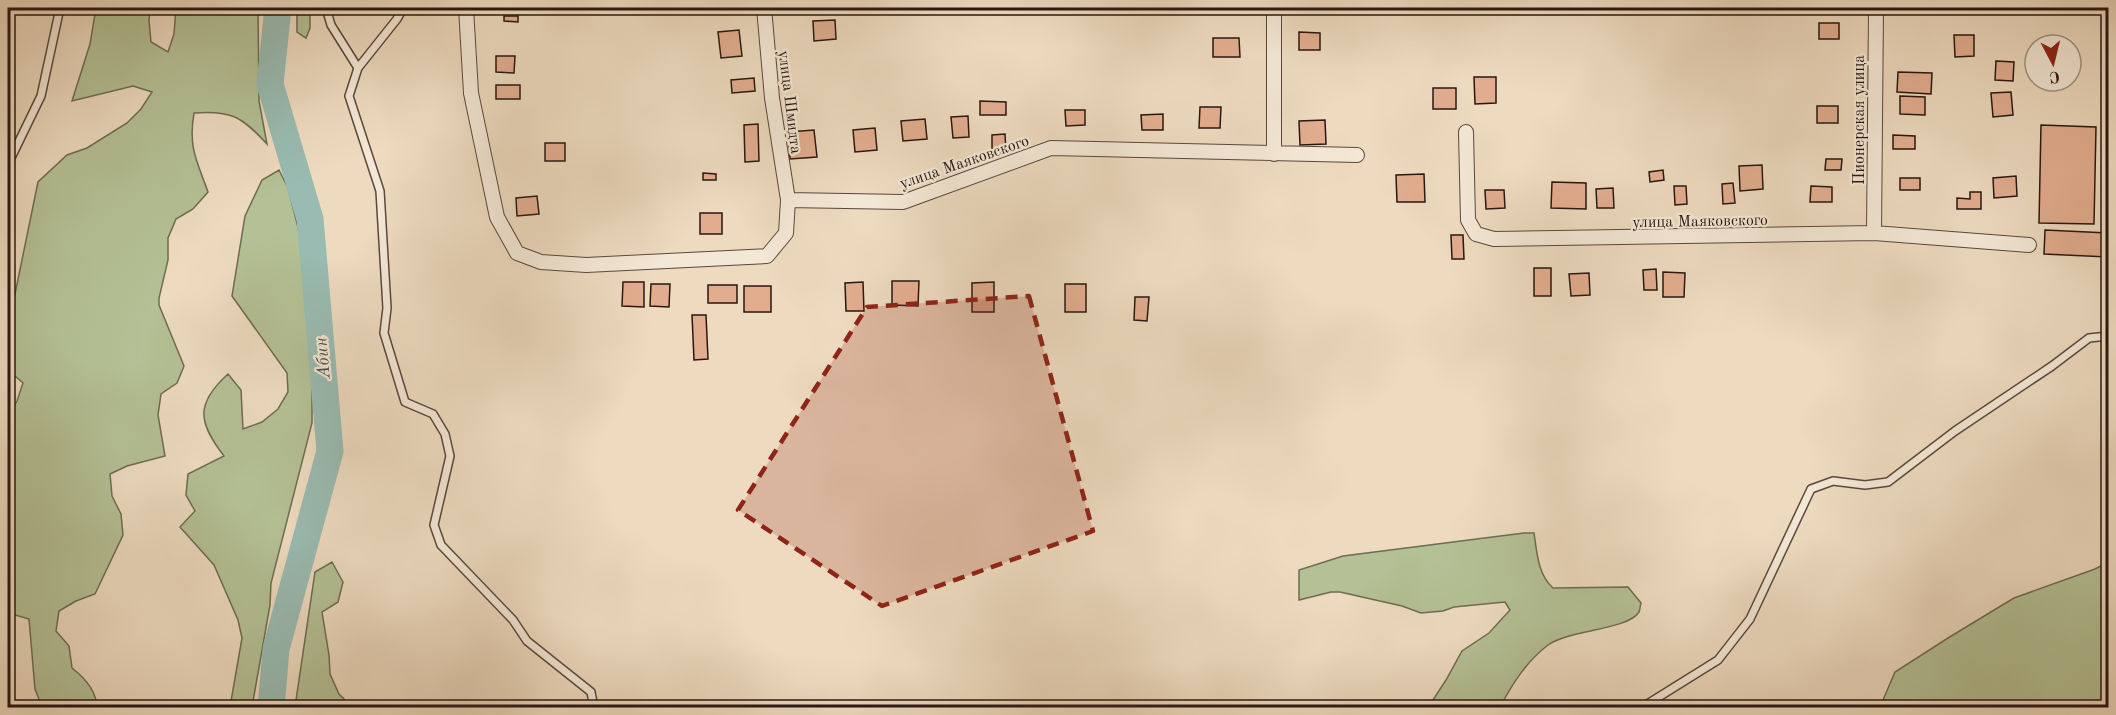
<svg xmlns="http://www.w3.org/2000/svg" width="2116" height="715" viewBox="0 0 2116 715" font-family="'Old Standard TT',serif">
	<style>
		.green { fill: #b4c095; stroke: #6e6c52; stroke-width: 1.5 }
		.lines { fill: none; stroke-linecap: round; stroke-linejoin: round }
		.river { stroke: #99bbb1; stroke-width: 27 }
		.building { fill: #e2ad8f; stroke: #291710; stroke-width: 1.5 }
		.lane-casing { stroke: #5a483c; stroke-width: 10 }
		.street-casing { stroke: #5a483c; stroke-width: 16 }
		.lane { stroke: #f3e7d5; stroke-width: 7 }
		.street { stroke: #f3e7d5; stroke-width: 14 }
		.marked { fill: #8f2418; fill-opacity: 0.2; stroke: #8f2418; stroke-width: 4.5; stroke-dasharray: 12 8; stroke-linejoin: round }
		.labels { text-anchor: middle; stroke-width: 4.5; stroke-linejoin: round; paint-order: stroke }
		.street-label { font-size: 16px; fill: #291710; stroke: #f3e7d5 }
		.water-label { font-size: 18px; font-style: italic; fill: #505048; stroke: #f3e7d5 }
	</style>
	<rect width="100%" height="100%" fill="#eddabf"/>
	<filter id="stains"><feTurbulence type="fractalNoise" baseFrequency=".00333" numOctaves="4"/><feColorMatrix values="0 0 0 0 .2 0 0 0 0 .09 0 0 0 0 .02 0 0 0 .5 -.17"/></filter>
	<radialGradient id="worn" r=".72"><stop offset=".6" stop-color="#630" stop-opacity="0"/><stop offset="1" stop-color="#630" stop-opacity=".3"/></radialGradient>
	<path class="green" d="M 96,8 L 150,8 L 149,21 L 151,42 L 168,52 L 174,34 L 176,8 L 258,8 L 259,101 L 267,144 C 242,117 232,110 194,113 C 188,148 197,161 208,192 L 193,209 L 176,219 L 168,238 L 168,260 L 159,298 L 159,305 L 184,366 L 177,383 L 161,394 L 158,415 L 165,456 L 127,466 L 110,474 L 112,496 L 121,514 L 123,535 L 95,594 L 76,601 L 59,611 L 56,631 L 69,646 L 72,668 C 85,678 96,690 97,707 L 42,707 L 35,689 L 29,619 L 8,613 L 8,417 L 17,401 L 23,383 L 8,370 L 8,328 L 38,182 L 67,155 L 87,148 L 127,123 L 141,109 L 152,92 L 133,86 L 72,101 L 90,44 Z
		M 297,8 L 310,8 L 310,28 L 306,38 L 297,32 Z
		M 279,170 L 288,188 L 304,251 L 312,357 L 312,423 L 271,583 L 270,605 L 252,707 L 230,707 L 242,638 L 238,620 L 214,565 L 180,527 L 195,511 L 186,495 L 188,474 L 224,456 C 198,422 195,404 228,374 L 241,390 L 243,429 L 262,422 L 278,409 L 288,392 L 287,373 L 232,296 L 245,216 L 262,180 Z
		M 1524,533 L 1534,533 C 1537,553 1538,575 1553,588 L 1628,587 L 1641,603 C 1640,606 1640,610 1639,612 C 1628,630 1568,630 1548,645 C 1526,662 1513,683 1500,707 L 1429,706 L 1446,680 L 1462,651 L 1489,633 L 1510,610 L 1505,602 L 1454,607 L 1443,611 L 1421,613 L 1402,606 L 1340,592 L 1331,592 L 1299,600 L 1299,570 L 1343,556 Z
		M 332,562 L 343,582 L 338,602 L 322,612 L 329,655 L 330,674 L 339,694 L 352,707 L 295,707 L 315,572 Z
		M 2108,562 L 2108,707 L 1880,707 L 1895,672 L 1948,638 L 2014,598 L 2095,569 Z"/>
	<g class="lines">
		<path class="river" d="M 271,708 L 276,649 L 330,451 L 310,219 L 270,84 L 278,8"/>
	</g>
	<path class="building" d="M 500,8 L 520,8 L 519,10 L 500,9 Z
		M 504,16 L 518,16 L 518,22 L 504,21 Z
		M 835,20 L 836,39 L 814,41 L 813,21 Z
		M 1819,23 L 1839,23 L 1839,39 L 1819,39 Z
		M 739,30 L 742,56 L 721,58 L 718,32 Z
		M 1299,32 L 1320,33 L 1320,50 L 1299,50 Z
		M 1954,35 L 1974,35 L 1974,56 L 1955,57 Z
		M 1213,38 L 1239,38 L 1240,57 L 1213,57 Z
		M 496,56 L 515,56 L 514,73 L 496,72 Z
		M 1996,61 L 2014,62 L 2013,81 L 1995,80 Z
		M 1898,72 L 1932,73 L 1931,94 L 1897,92 Z
		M 1474,77 L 1496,77 L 1496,103 L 1475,104 Z
		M 754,78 L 755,91 L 732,93 L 731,80 Z
		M 496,85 L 520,85 L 520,99 L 496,99 Z
		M 1433,88 L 1456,88 L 1456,109 L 1433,109 Z
		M 2011,92 L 2013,115 L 1993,117 L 1991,93 Z
		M 1900,96 L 1925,97 L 1925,115 L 1900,114 Z
		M 980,101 L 1006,102 L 1006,115 L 980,115 Z
		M 1817,106 L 1838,106 L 1838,123 L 1817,123 Z
		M 1200,107 L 1221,107 L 1220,128 L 1199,128 Z
		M 1065,110 L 1085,110 L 1085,125 L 1066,126 Z
		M 1163,114 L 1163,130 L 1142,130 L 1141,115 Z
		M 968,116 L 969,137 L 953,138 L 951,117 Z
		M 925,119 L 927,139 L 903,141 L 901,121 Z
		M 1325,120 L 1326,144 L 1300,145 L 1299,121 Z
		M 758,124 L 759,161 L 745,162 L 744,125 Z
		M 2041,125 L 2096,127 L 2094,224 L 2039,223 Z
		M 875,128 L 877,150 L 855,152 L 853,130 Z
		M 814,130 L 817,157 L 790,159 L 788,132 Z
		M 1005,134 L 1006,153 L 992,153 L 992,135 Z
		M 1893,135 L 1915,136 L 1915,149 L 1893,149 Z
		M 545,143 L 565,143 L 565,161 L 545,161 Z
		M 1826,159 L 1842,159 L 1841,170 L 1825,170 Z
		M 1762,165 L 1763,189 L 1740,191 L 1739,166 Z
		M 1663,170 L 1664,180 L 1650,182 L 1649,172 Z
		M 703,173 L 716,174 L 716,180 L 703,180 Z
		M 1424,174 L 1425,202 L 1397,202 L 1396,175 Z
		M 2016,176 L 2017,196 L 1994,198 L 1993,178 Z
		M 1900,178 L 1920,178 L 1920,190 L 1900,190 Z
		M 1552,182 L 1586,183 L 1586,209 L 1551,208 Z
		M 1733,183 L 1735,203 L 1723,204 L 1722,184 Z
		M 1674,186 L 1686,186 L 1687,204 L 1675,205 Z
		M 1811,186 L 1832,187 L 1832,202 L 1810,202 Z
		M 1613,188 L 1614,208 L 1597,208 L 1596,189 Z
		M 1485,190 L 1504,190 L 1505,208 L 1486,209 Z
		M 1970,192 L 1981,192 L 1981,209 L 1957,209 L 1957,198 L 1970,199 Z
		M 537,196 L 539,214 L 517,216 L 516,198 Z
		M 700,213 L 722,213 L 722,234 L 700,234 Z
		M 2045,230 L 2108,233 L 2108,257 L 2044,254 Z
		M 1451,235 L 1463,235 L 1464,259 L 1452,259 Z
		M 1534,268 L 1551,268 L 1551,296 L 1534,296 Z
		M 1656,269 L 1657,290 L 1644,290 L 1643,270 Z
		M 1663,272 L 1685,273 L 1684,297 L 1663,297 Z
		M 1589,273 L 1590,295 L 1571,296 L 1569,274 Z
		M 892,281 L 919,281 L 918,306 L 892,305 Z
		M 623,282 L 644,282 L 644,307 L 622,306 Z
		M 863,282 L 864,311 L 846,311 L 845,283 Z
		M 994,282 L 994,312 L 972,312 L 972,283 Z
		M 651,284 L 670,284 L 669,307 L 650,306 Z
		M 1065,284 L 1086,284 L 1086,312 L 1065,312 Z
		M 708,285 L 737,285 L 737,303 L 708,303 Z
		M 744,286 L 771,286 L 771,312 L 744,312 Z
		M 1135,297 L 1149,297 L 1147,321 L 1134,320 Z
		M 692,315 L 706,315 L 708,359 L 694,360 Z"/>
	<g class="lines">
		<g class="lane-casing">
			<path id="lane" d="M 326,8 L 331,25 L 358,68
				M 403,8 L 397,19 L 358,68 L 349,96 L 380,191 L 387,308 L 384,333 L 405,402 L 433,414 L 445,434 L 450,456 L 434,525 L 441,545 L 513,620 L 527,641 L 591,692 L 594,708
				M 8,164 L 41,96 L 60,8
				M 1641,708 L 1718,660 L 1750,619 L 1811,489 L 1833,481 L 1865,485 L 1888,482 L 1955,431 L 2052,366 L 2089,338 L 2108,336"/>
		</g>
		<g class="street-casing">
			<path id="street" d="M 466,8 L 471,93 L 497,217 L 517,253 L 541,262 L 586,265 L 767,256 L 786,233 L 788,200 L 772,98 L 764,8
				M 1274,8 L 1274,154
				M 1466,132 L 1468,220 L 1476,234 L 1494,239 L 1874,233 L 2029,245
				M 788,200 L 903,202 L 1051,148 L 1357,155
				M 1874,233 L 1876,8"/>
		</g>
		<use href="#lane" class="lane"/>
		<use href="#street" class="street"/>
	</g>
	<path class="marked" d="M 1029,296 L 1093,531 L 882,606 L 738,510 L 867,307 Z"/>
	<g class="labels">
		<g class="street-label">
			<text transform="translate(791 102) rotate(83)" y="6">улица Шмидта</text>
			<text transform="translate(1858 120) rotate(-90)" y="6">Пионерская улица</text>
			<text transform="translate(964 161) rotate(-19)" y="6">улица Маяковского</text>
			<text transform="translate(1700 220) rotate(-1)" y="6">улица Маяковского</text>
		</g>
		<g class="water-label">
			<text transform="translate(322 358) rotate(-95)" y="6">Абин</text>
		</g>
	</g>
	<rect width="2116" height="715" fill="none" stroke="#eddabf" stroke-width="30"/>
	<rect x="9" y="9" width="2098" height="697" fill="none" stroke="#291710" stroke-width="3"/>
	<rect x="15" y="15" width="2086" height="685" fill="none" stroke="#291710" stroke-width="1.5"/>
	<g transform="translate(2053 63) rotate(173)"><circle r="28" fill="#f3e7d5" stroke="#a29486" stroke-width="1.5"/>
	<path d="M0-4.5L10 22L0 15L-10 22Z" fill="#8f2418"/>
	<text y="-9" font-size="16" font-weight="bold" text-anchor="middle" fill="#291710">С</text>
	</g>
	<rect width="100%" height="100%" filter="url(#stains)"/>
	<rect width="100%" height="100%" fill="url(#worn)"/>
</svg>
